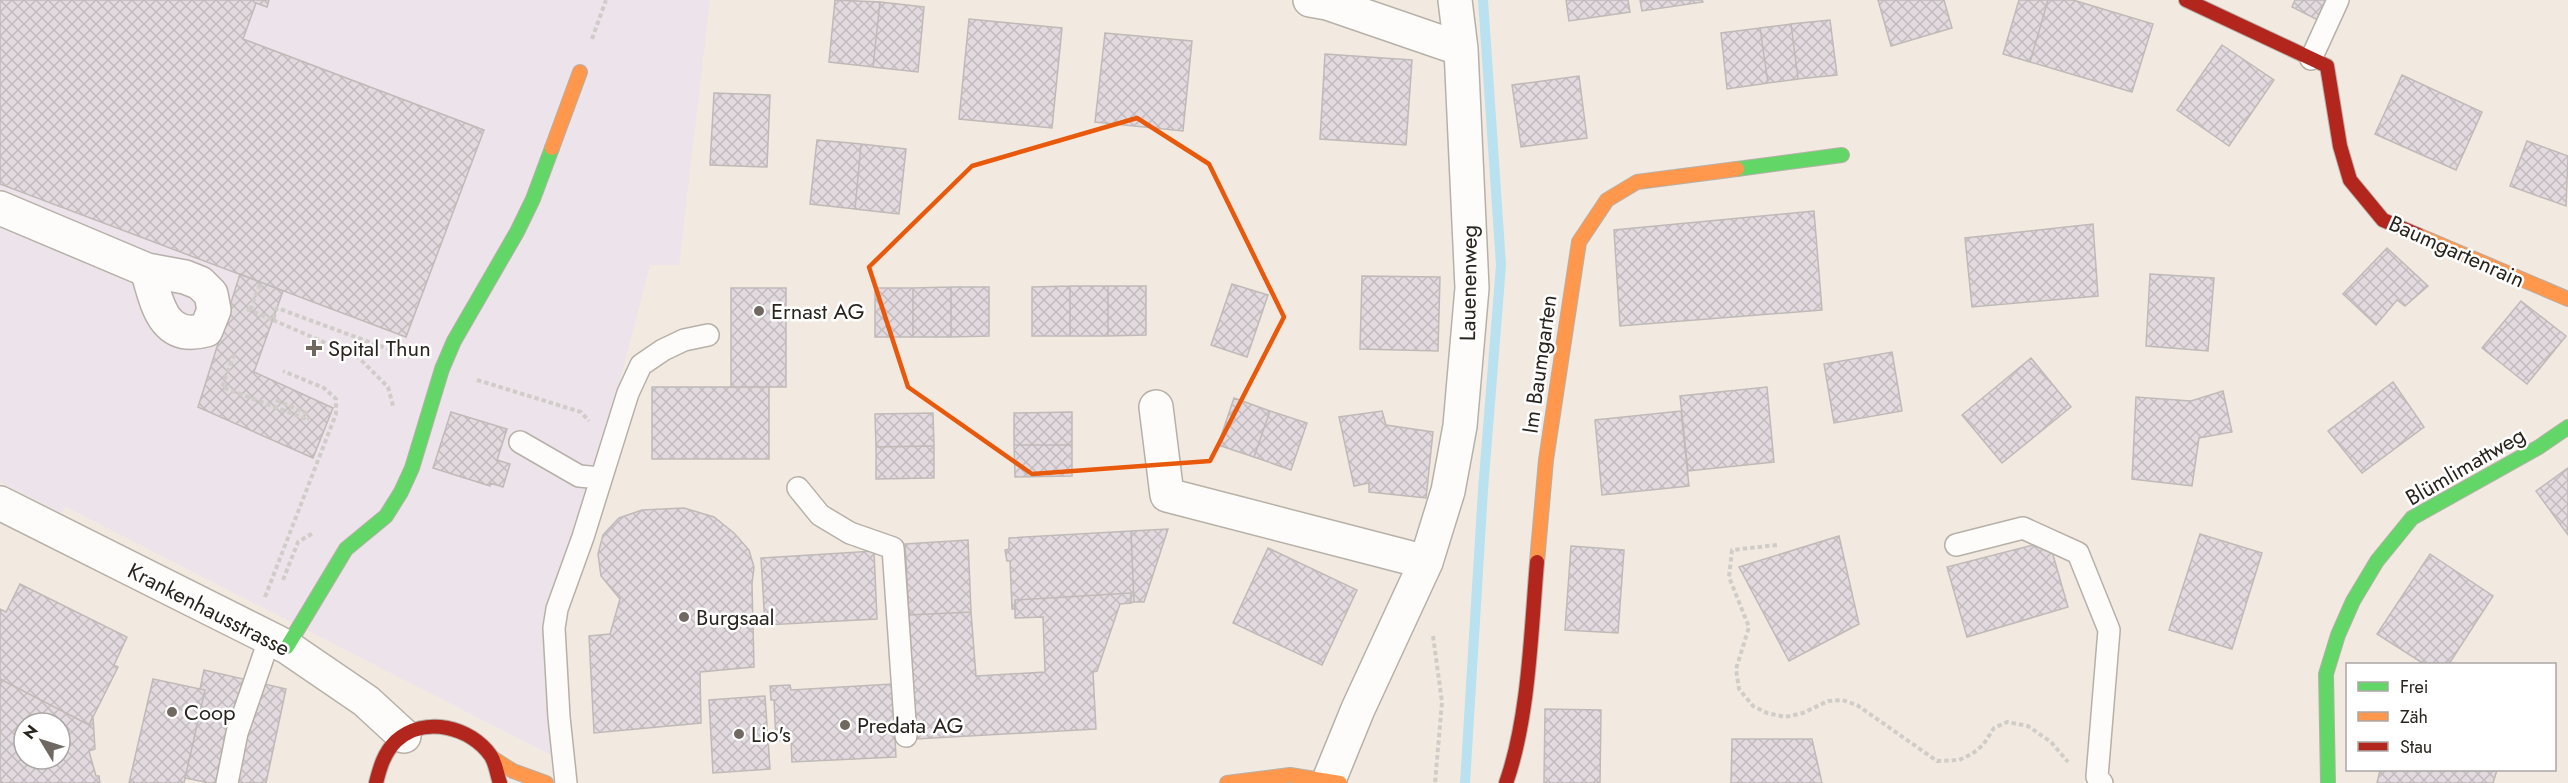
<svg xmlns="http://www.w3.org/2000/svg" width="2568" height="783" viewBox="0 0 2568 783" font-family="Jost,sans-serif">
	<style>
		.medical { fill: #ede3ea }
		.lines { fill: none; stroke-linecap: round; stroke-linejoin: round }
		.stream { stroke: #b9e1f0; stroke-width: 10 }
		.building { fill: url(#building-cross-hatch); stroke: #bfbab8; stroke-width: 1.5; fill-rule: evenodd }
		.lane-casing { stroke: #b6b0a8; stroke-width: 24 }
		.street-casing { stroke: #b6b0a8; stroke-width: 36 }
		.fast-casing { stroke: #b6b0a8; stroke-width: 16 }
		.slow-casing { stroke: #b6b0a8; stroke-width: 16 }
		.jam-casing { stroke: #b6b0a8; stroke-width: 16 }
		.path { stroke: #d0cdc9; stroke-width: 4; stroke-dasharray: 4.5 3; stroke-linecap: butt }
		.lane { stroke: #fdfcfa; stroke-width: 21 }
		.street { stroke: #fdfcfa; stroke-width: 33 }
		.fast { stroke: #63d668; stroke-width: 14 }
		.slow { stroke: #ff974d; stroke-width: 14 }
		.jam { stroke: #b3261e; stroke-width: 14 }
		.marked { fill: none; stroke: #e8590c; stroke-width: 4.5; stroke-linejoin: round }
		.poi-dot { fill: #706962; stroke: #fff; stroke-width: 2 }
		.labels { text-anchor: middle; stroke-width: 5; stroke-linejoin: round; paint-order: stroke }
		.street-label { font-size: 22px; fill: #2a241e; stroke: #fff }
		.poi-label { font-size: 22px; fill: #2a241e; stroke: #fff; text-anchor: start }
	</style>
	<defs>
		<pattern id="building-cross-hatch" width="8" height="8" patternUnits="userSpaceOnUse" patternTransform="scale(1.5)"><rect width="8" height="8" fill="#e2dade"/><path d="M0 0l8 8M0 8l8-8" fill="none" stroke="#c2bbbe"/></pattern>
	</defs>
	<rect width="100%" height="100%" fill="#f2eae0"/>
	<path class="medical" d="M 0,0 L 710,0 L 679,265 L 650,265 L 607,430 L 556,586 L 555,757 L 66,507 L 61,513 L 0,482 Z"/>
	<g class="lines">
		<path class="stream" d="M 1465,783 L 1483,490 L 1501,265 L 1483,0"/>
	</g>
	<path class="building" d="M 0,0 L 269,0 L 267,7 L 256,3 L 243,39 L 484,130 L 406,337 L 0,184 Z
		M 835,0 L 880,2 L 873,67 L 829,62 Z
		M 1566,0 L 1628,0 L 1630,12 L 1569,21 Z
		M 1640,0 L 1702,0 L 1703,2 L 1642,11 Z
		M 1878,0 L 1944,0 L 1952,28 L 1891,46 Z
		M 2019,0 L 2048,0 L 2030,62 L 2003,54 Z
		M 2048,0 L 2073,0 L 2153,24 L 2132,92 L 2030,62 Z
		M 2295,0 L 2328,0 L 2318,20 L 2292,7 Z
		M 880,2 L 924,7 L 918,72 L 873,67 Z
		M 969,19 L 1062,28 L 1052,128 L 959,119 Z
		M 1830,20 L 1837,75 L 1798,79 L 1791,24 Z
		M 1791,24 L 1798,79 L 1768,83 L 1760,28 Z
		M 1760,28 L 1768,83 L 1727,89 L 1721,33 Z
		M 1105,33 L 1192,41 L 1183,131 L 1095,122 Z
		M 2222,45 L 2274,80 L 2229,146 L 2177,110 Z
		M 1325,54 L 1412,60 L 1406,145 L 1320,139 Z
		M 2402,75 L 2482,112 L 2456,170 L 2375,134 Z
		M 1579,76 L 1587,138 L 1521,147 L 1512,85 Z
		M 714,93 L 770,95 L 767,167 L 710,165 Z
		M 817,140 L 861,144 L 855,209 L 810,204 Z
		M 2527,141 L 2568,156 L 2566,206 L 2510,186 Z
		M 861,144 L 906,149 L 899,214 L 855,209 Z
		M 1814,211 L 1822,310 L 1620,326 L 1614,230 Z
		M 2093,224 L 2098,296 L 1972,307 L 1965,238 Z
		M 2387,248 L 2428,286 L 2405,306 L 2397,300 L 2376,325 L 2343,294 Z
		M 240,274 L 283,291 L 254,372 L 333,408 L 313,458 L 198,407 Z
		M 2150,274 L 2214,278 L 2208,351 L 2146,346 Z
		M 1362,276 L 1440,277 L 1438,351 L 1360,349 Z
		M 1232,284 L 1268,295 L 1247,357 L 1211,345 Z
		M 1070,286 L 1070,336 L 1032,336 L 1032,287 Z
		M 1070,286 L 1108,286 L 1108,336 L 1070,336 Z
		M 1108,286 L 1146,286 L 1146,335 L 1108,336 Z
		M 951,287 L 989,287 L 989,336 L 951,337 Z
		M 951,287 L 951,337 L 913,337 L 913,288 Z
		M 731,288 L 786,288 L 786,387 L 731,387 Z
		M 875,288 L 913,288 L 913,337 L 875,337 Z
		M 2521,301 L 2566,336 L 2527,384 L 2482,348 Z
		M 1892,352 L 1902,411 L 1834,423 L 1824,364 Z
		M 2031,358 L 2071,407 L 2002,463 L 1962,415 Z
		M 2393,382 L 2424,427 L 2362,473 L 2328,431 Z
		M 652,387 L 769,387 L 769,459 L 652,459 Z
		M 1767,387 L 1774,462 L 1688,471 L 1680,396 Z
		M 2223,391 L 2232,432 L 2199,438 L 2192,486 L 2132,479 L 2136,397 L 2191,401 Z
		M 1234,398 L 1270,411 L 1254,457 L 1218,445 Z
		M 1270,411 L 1307,423 L 1291,470 L 1254,457 Z
		M 1382,411 L 1386,425 L 1433,432 L 1426,498 L 1369,492 L 1369,483 L 1354,486 L 1339,417 Z
		M 1681,411 L 1689,486 L 1602,495 L 1595,420 Z
		M 451,412 L 507,429 L 497,460 L 510,464 L 503,487 L 490,483 L 490,486 L 433,468 Z
		M 1072,412 L 1072,445 L 1014,445 L 1014,413 Z
		M 933,413 L 934,446 L 876,447 L 875,414 Z
		M 1014,445 L 1072,445 L 1072,476 L 1015,477 Z
		M 934,446 L 934,478 L 876,479 L 876,447 Z
		M 2568,468 L 2568,535 L 2536,491 Z
		M 684,508 L 714,517 L 734,533 L 749,550 L 754,567 L 752,584 L 754,667 L 700,672 L 701,723 L 594,733 L 589,636 L 610,634 L 620,599 L 601,576 L 598,554 L 603,535 L 619,518 L 642,510 Z
		M 1168,529 L 1144,602 L 1134,602 L 1131,531 Z
		M 1131,531 L 1134,602 L 1131,603 L 1131,593 L 1015,600 L 1016,609 L 1012,609 L 1010,561 L 1007,561 L 1005,550 L 1009,549 L 1009,538 Z
		M 2200,534 L 2262,553 L 2232,649 L 2169,630 Z
		M 1839,536 L 1859,624 L 1789,661 L 1739,567 Z
		M 968,540 L 971,612 L 909,615 L 905,544 Z
		M 2049,541 L 2068,607 L 1967,637 L 1947,567 Z
		M 1571,546 L 1624,550 L 1618,633 L 1565,630 Z
		M 1268,548 L 1357,590 L 1322,665 L 1233,623 Z
		M 874,551 L 877,619 L 765,625 L 761,558 Z
		M 2430,554 L 2493,596 L 2449,664 L 2424,664 L 2377,634 Z
		M 20,584 L 127,637 L 114,665 L 118,667 L 89,725 L 0,679 L 0,609 L 6,612 Z
		M 1131,593 L 1131,603 L 1120,604 L 1097,671 L 1093,672 L 1096,729 L 916,739 L 909,615 L 971,612 L 976,676 L 1045,672 L 1043,617 L 1015,618 L 1015,600 Z
		M 204,670 L 286,689 L 266,783 L 209,783 L 185,778 L 205,690 L 200,689 Z
		M 0,679 L 89,725 L 93,716 L 95,749 L 89,751 L 96,776 L 99,776 L 100,783 L 0,783 ZM 24,723 L 60,723 L 60,759 L 24,759 Z
		M 153,679 L 205,690 L 184,783 L 129,783 Z
		M 892,684 L 896,757 L 792,762 L 791,740 L 776,741 L 774,700 L 771,700 L 770,686 L 790,685 L 791,690 Z
		M 765,696 L 770,769 L 713,773 L 709,700 Z
		M 1545,709 L 1601,710 L 1600,783 L 1544,783 Z
		M 1732,739 L 1812,739 L 1822,783 L 1731,783 Z
		M 2380,770 L 2497,770 L 2493,783 L 2377,783 Z"/>
	<g class="lines">
		<g class="lane-casing">
			<path id="lane" d="M 2311,59 L 2338,0
				M 520,442 L 579,476 L 601,478
				M 798,488 L 820,515 L 850,533 L 893,548 L 906,736
				M 1956,545 L 2023,528 L 2078,553 L 2109,630 L 2097,777 L 2102,783
				M 227,783 L 237,733 L 270,637
				M 566,783 L 559,717 L 554,628 L 557,609 L 583,537 L 628,393 L 641,365 L 663,350 L 684,340 L 708,335"/>
		</g>
		<g class="street-casing">
			<path id="street" d="M 1310,0 L 1327,3 L 1461,49
				M 0,208 L 147,270 L 185,277 L 200,283 L 211,294 L 214,310 L 206,330 C 162,342 157,302 147,270
				M 1156,407 L 1167,495 L 1426,562
				M 0,503 L 287,647 L 366,701 L 404,736
				M 1329,780 L 1358,709 L 1426,562 L 1448,491 L 1460,426 L 1472,288 L 1461,49 L 1455,0"/>
		</g>
		<g class="fast-casing">
			<path id="fast" d="M 1737,169 L 1842,155
				M 287,647 L 346,549 L 386,516 L 401,492 L 412,468 L 442,369 L 454,341 L 517,232 L 533,199 L 552,148
				M 2328,783 L 2326,674 L 2338,635 L 2353,601 L 2377,561 L 2412,518 L 2539,447 L 2568,427"/>
		</g>
		<g class="slow-casing">
			<path id="slow" d="M 552,148 L 580,72
				M 2418,235 L 2568,299
				M 1537,562 L 1546,460 L 1579,242 L 1607,200 L 1637,182 L 1737,169
				M 494,759 L 513,771 L 546,783
				M 1227,783 L 1290,775 L 1340,783"/>
		</g>
		<g class="jam-casing">
			<path id="jam" d="M 2186,0 L 2327,66 L 2340,146 L 2350,180 L 2383,220 L 2418,235
				M 376,783 C 380,767 384,753 396,741 C 425,715 471,727 491,756 C 496,764 497,775 500,783
				M 1506,783 C 1529,718 1531,631 1537,562"/>
		</g>
		<path class="path" d="M 592,39 L 606,0
			M 247,309 L 273,320 L 277,308 L 410,357
			M 250,310 L 261,282
			M 273,320 L 358,357 L 388,387 L 393,406
			M 234,354 L 222,387 L 309,420
			M 477,380 L 581,412 L 589,421
			M 276,400 L 306,413 L 309,419
			M 1777,545 L 1732,550 L 1729,577 L 1749,627 L 1736,669 L 1739,689 L 1753,706 L 1767,713 L 1785,717 L 1803,713 L 1828,701 L 1842,700 L 1857,705 L 1937,761 L 1959,760 L 1972,754 L 1983,745 L 1994,728 L 2007,722 L 2028,726 L 2051,742 L 2068,762
			M 283,580 L 298,542 L 313,533
			M 265,597 L 336,414 L 336,399 L 324,388 L 283,371
			M 1433,636 L 1442,702 L 1435,783"/>
		<use href="#lane" class="lane"/>
		<use href="#street" class="street"/>
		<use href="#fast" class="fast"/>
		<use href="#slow" class="slow"/>
		<use href="#jam" class="jam"/>
	</g>
	<path class="marked" d="M 1137,118 L 1209,164 L 1284,317 L 1210,461 L 1032,474 L 908,387 L 869,267 L 972,166 Z"/>
	<g class="poi-dot">
		<circle cx="759" cy="311" r="6"/>
		<path d="M311 339h6v6h6v6h-6v6h-6v-6h-6v-6h6z"/>
		<circle cx="684" cy="617" r="6"/>
		<circle cx="172" cy="712" r="6"/>
		<circle cx="845" cy="725" r="6"/>
		<circle cx="739" cy="734" r="6"/>
	</g>
	<g class="labels">
		<g class="street-label">
			<text transform="translate(2457 251) rotate(24)" y="8">Baumgartenrain</text>
			<text transform="translate(1468 283) rotate(-89)" y="8">Lauenenweg</text>
			<text transform="translate(1539 364) rotate(-82)" y="8">Im Baumgarten</text>
			<text transform="translate(2465 466) rotate(-30)" y="8">Blümlimattweg</text>
			<text transform="translate(209 609) rotate(27)" y="8">Krankenhausstrasse</text>
		</g>
		<g class="poi-label">
			<text x="771" y="319">Ernast AG</text>
			<text x="328" y="356">Spital Thun</text>
			<text x="696" y="625">Burgsaal</text>
			<text x="184" y="720">Coop</text>
			<text x="857" y="733">Predata AG</text>
			<text x="751" y="742">Lio's</text>
		</g>
	</g>
	<rect x="2346" y="663" width="210" height="108" fill="#ffffff" stroke="#aaa7a5" stroke-width="1.5"/>
	<rect x="2358" y="682" width="30" height="9" fill="#63d668" stroke="#aaa7a5" stroke-width="1.5"/>
	<text x="2400" y="693" font-size="18" fill="#2a241e">Frei</text>
	<rect x="2358" y="712" width="30" height="9" fill="#ff974d" stroke="#aaa7a5" stroke-width="1.5"/>
	<text x="2400" y="723" font-size="18" fill="#2a241e">Zäh</text>
	<rect x="2358" y="742" width="30" height="9" fill="#b3261e" stroke="#aaa7a5" stroke-width="1.5"/>
	<text x="2400" y="753" font-size="18" fill="#2a241e">Stau</text>
	<g transform="translate(42 741) rotate(308)"><circle r="28" fill="#ffffff" stroke="#aaa7a5" stroke-width="1.5"/>
	<path d="M0-4.5L10 22L0 15L-10 22Z" fill="#706962"/>
	<text y="-9" font-size="16" font-weight="bold" text-anchor="middle" fill="#2a241e">N</text>
	</g>
</svg>
